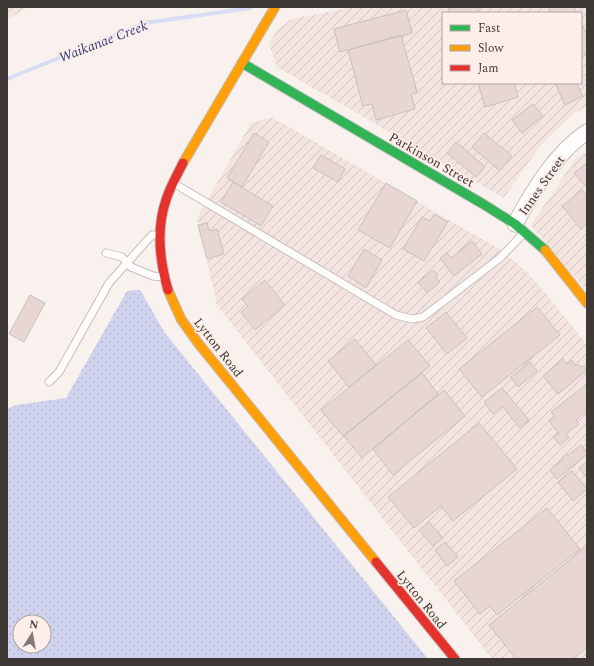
<svg xmlns="http://www.w3.org/2000/svg" width="594" height="666" viewBox="0 0 594 666" font-family="Spectral,serif">
	<style>
		.industrial { fill: url(#industrial-furrows); fill-rule: evenodd }
		.grass { fill: url(#grass-dots); fill-rule: evenodd }
		.lines { fill: none; stroke-linecap: round; stroke-linejoin: round }
		.stream { stroke: #d7ddf4; stroke-width: 4 }
		.building { fill: #e7d6d1; stroke: #c6c1bf }
		.lane-casing { stroke: #c5bfbd; stroke-width: 9 }
		.street-casing { stroke: #c5bfbd; stroke-width: 17 }
		.fast-casing { stroke: #c5bfbd; stroke-width: 11 }
		.slow-casing { stroke: #c5bfbd; stroke-width: 11 }
		.jam-casing { stroke: #c5bfbd; stroke-width: 11 }
		.lane { stroke: #fefdfc; stroke-width: 7 }
		.street { stroke: #fefdfc; stroke-width: 15 }
		.fast { stroke: #30b455; stroke-width: 9 }
		.slow { stroke: #ff9f0a; stroke-width: 9 }
		.jam { stroke: #e5322d; stroke-width: 9 }
		.labels { text-anchor: middle; stroke-width: 3.5; stroke-linejoin: round; paint-order: stroke }
		.street-label { font-size: 13px; fill: #3e3837; stroke: #fdeeea }
		.water-label { font-size: 14px; font-style: italic; fill: #2f3a7e; stroke: #fdeeea }
	</style>
	<defs>
		<pattern id="industrial-furrows" width="10" height="10" patternUnits="userSpaceOnUse"><rect width="10" height="10" fill="#f4e4df"/><path d="M-1 1l2-2M0 10L10 0M9 11l2-2" fill="none" stroke="#d2c4c0"/></pattern>
		<pattern id="grass-dots" width="8" height="8" patternUnits="userSpaceOnUse"><rect width="8" height="8" fill="#cfd3ee"/><path d="M2 2h.1M6 6h.1" fill="none" stroke="#b3b6cd" stroke-width="1.8" stroke-linecap="round"/></pattern>
	</defs>
	<rect width="100%" height="100%" fill="#f9f1ee"/>
	<path class="industrial" d="M 7,7 L 28,7 L 7,20 Z
		M 354,7 L 587,7 L 587,107 L 574,113 L 540,146 L 504,198 L 277,67 L 269,44 L 277,30 L 291,19 ZM 443,13 L 581,13 L 581,83 L 443,83 Z
		M 272,117 L 499,249 L 524,269 L 547,295 L 587,345 L 587,659 L 492,659 L 217,305 L 197,218 L 251,123 Z
		M 587,151 L 587,291 L 531,225 L 576,158 Z"/>
	<path class="grass" d="M 140,290 L 165,333 L 428,659 L 7,659 L 7,409 L 16,405 L 66,398 L 127,291 ZM 20,622 L 44,622 L 44,646 L 20,646 Z"/>
	<g class="lines">
		<path class="stream" d="M 7,79 L 145,23 L 250,8"/>
	</g>
	<path class="building" d="M 456,7 L 478,7 L 479,13 L 449,13 L 448,9 Z
		M 548,7 L 574,7 L 577,13 L 551,13 Z
		M 406,10 L 412,33 L 340,52 L 334,29 Z
		M 581,22 L 587,35 L 587,53 L 581,56 Z
		M 401,35 L 417,92 L 411,94 L 415,109 L 376,120 L 372,104 L 363,106 L 348,50 Z
		M 478,83 L 514,83 L 518,97 L 485,107 Z
		M 555,83 L 576,83 L 583,96 L 565,105 Z
		M 533,104 L 543,116 L 522,133 L 512,120 Z
		M 254,133 L 269,142 L 242,187 L 227,178 Z
		M 484,133 L 512,156 L 500,171 L 472,147 Z
		M 456,142 L 485,167 L 476,177 L 447,153 Z
		M 321,155 L 345,169 L 338,182 L 313,168 Z
		M 587,163 L 587,188 L 574,173 Z
		M 233,182 L 273,206 L 261,226 L 221,202 Z
		M 386,183 L 417,201 L 390,248 L 358,230 Z
		M 582,190 L 587,196 L 587,224 L 581,229 L 562,206 Z
		M 434,214 L 448,222 L 424,261 L 403,249 L 422,217 L 430,221 Z
		M 207,223 L 209,231 L 217,229 L 224,254 L 207,259 L 198,225 Z
		M 472,241 L 482,254 L 454,276 L 440,258 L 447,253 L 451,258 Z
		M 364,249 L 382,260 L 366,288 L 348,276 Z
		M 433,270 L 438,275 L 436,277 L 440,282 L 427,293 L 418,282 Z
		M 265,280 L 285,305 L 255,330 L 241,312 L 248,306 L 242,299 Z
		M 30,295 L 45,303 L 24,342 L 9,334 Z
		M 537,307 L 560,335 L 482,397 L 459,369 Z
		M 446,312 L 467,338 L 447,354 L 426,328 Z
		M 355,339 L 376,365 L 349,387 L 328,361 Z
		M 408,340 L 430,366 L 343,436 L 321,410 Z
		M 563,359 L 567,364 L 572,360 L 576,366 L 578,364 L 581,367 L 583,366 L 587,370 L 558,394 L 543,376 Z
		M 530,362 L 537,371 L 518,387 L 511,377 Z
		M 422,373 L 438,394 L 362,458 L 344,436 Z
		M 587,384 L 587,411 L 576,420 L 579,424 L 566,434 L 569,438 L 560,445 L 553,437 L 559,433 L 549,421 L 555,417 L 551,412 Z
		M 502,388 L 529,420 L 520,428 L 502,406 L 493,414 L 484,402 Z
		M 444,390 L 465,416 L 393,475 L 373,449 Z
		M 479,423 L 517,469 L 453,521 L 441,506 L 414,528 L 388,497 Z
		M 581,445 L 587,452 L 587,454 L 557,479 L 550,470 L 563,459 L 562,458 L 566,454 L 568,455 Z
		M 587,462 L 587,478 L 579,468 Z
		M 572,471 L 587,489 L 573,501 L 558,482 Z
		M 547,508 L 580,549 L 497,615 L 490,606 L 480,614 L 454,581 Z
		M 429,522 L 443,538 L 433,546 L 419,530 Z
		M 445,542 L 458,557 L 447,566 L 435,550 Z
		M 587,546 L 587,648 L 573,659 L 516,659 L 489,625 Z"/>
	<g class="lines">
		<g class="lane-casing">
			<path id="lane" d="M 175,184 L 396,315 L 412,319 L 423,317 L 500,258 L 523,234
				M 106,253 L 122,257 L 131,267 L 153,276 L 163,277
				M 49,382 L 59,372 L 109,283 L 152,235 L 158,235"/>
		</g>
		<g class="street-casing">
			<path id="street" d="M 515,224 C 532,192 556,152 587,132"/>
		</g>
		<g class="fast-casing">
			<path id="fast" d="M 242,63 L 483,204 L 515,224 L 545,250"/>
		</g>
		<g class="slow-casing">
			<path id="slow" d="M 183,163 L 275,7
				M 545,250 L 587,303
				M 168,290 L 181,319 L 198,343 L 376,562"/>
		</g>
		<g class="jam-casing">
			<path id="jam" d="M 168,290 C 160,262 156,229 166,200 C 170,187 177,175 183,163
				M 376,562 L 455,659"/>
		</g>
		<use href="#lane" class="lane"/>
		<use href="#street" class="street"/>
		<use href="#fast" class="fast"/>
		<use href="#slow" class="slow"/>
		<use href="#jam" class="jam"/>
	</g>
	<g class="labels">
		<g class="street-label">
			<text transform="translate(432 159) rotate(30)" y="5">Parkinson Street</text>
			<text transform="translate(541 185) rotate(-55)" y="5">Innes Street</text>
			<text transform="translate(219 347) rotate(52)" y="5">Lytton Road</text>
			<text transform="translate(422 599) rotate(51)" y="5">Lytton Road</text>
		</g>
		<g class="water-label">
			<text transform="translate(103 41) rotate(-21)" y="5">Waikanae Creek</text>
		</g>
	</g>
	<rect width="594" height="666" fill="none" stroke="#3e3837" stroke-width="16"/>
	<rect x="442" y="12" width="140" height="72" fill="#fdeeea" stroke="#b1a5a2"/>
	<rect x="450" y="25" width="20" height="6" fill="#30b455" stroke="#b1a5a2"/>
	<text x="478" y="32" font-size="12" fill="#3e3837">Fast</text>
	<rect x="450" y="45" width="20" height="6" fill="#ff9f0a" stroke="#b1a5a2"/>
	<text x="478" y="52" font-size="12" fill="#3e3837">Slow</text>
	<rect x="450" y="65" width="20" height="6" fill="#e5322d" stroke="#b1a5a2"/>
	<text x="478" y="72" font-size="12" fill="#3e3837">Jam</text>
	<g transform="translate(32 634) rotate(11)"><circle r="19" fill="#fdeeea" stroke="#b1a5a2"/>
	<path d="M0-3L7 15L0 10L-7 15Z" fill="#7f7977"/>
	<text y="-6" font-size="11" font-weight="bold" text-anchor="middle" fill="#3e3837">N</text>
	</g>
</svg>
